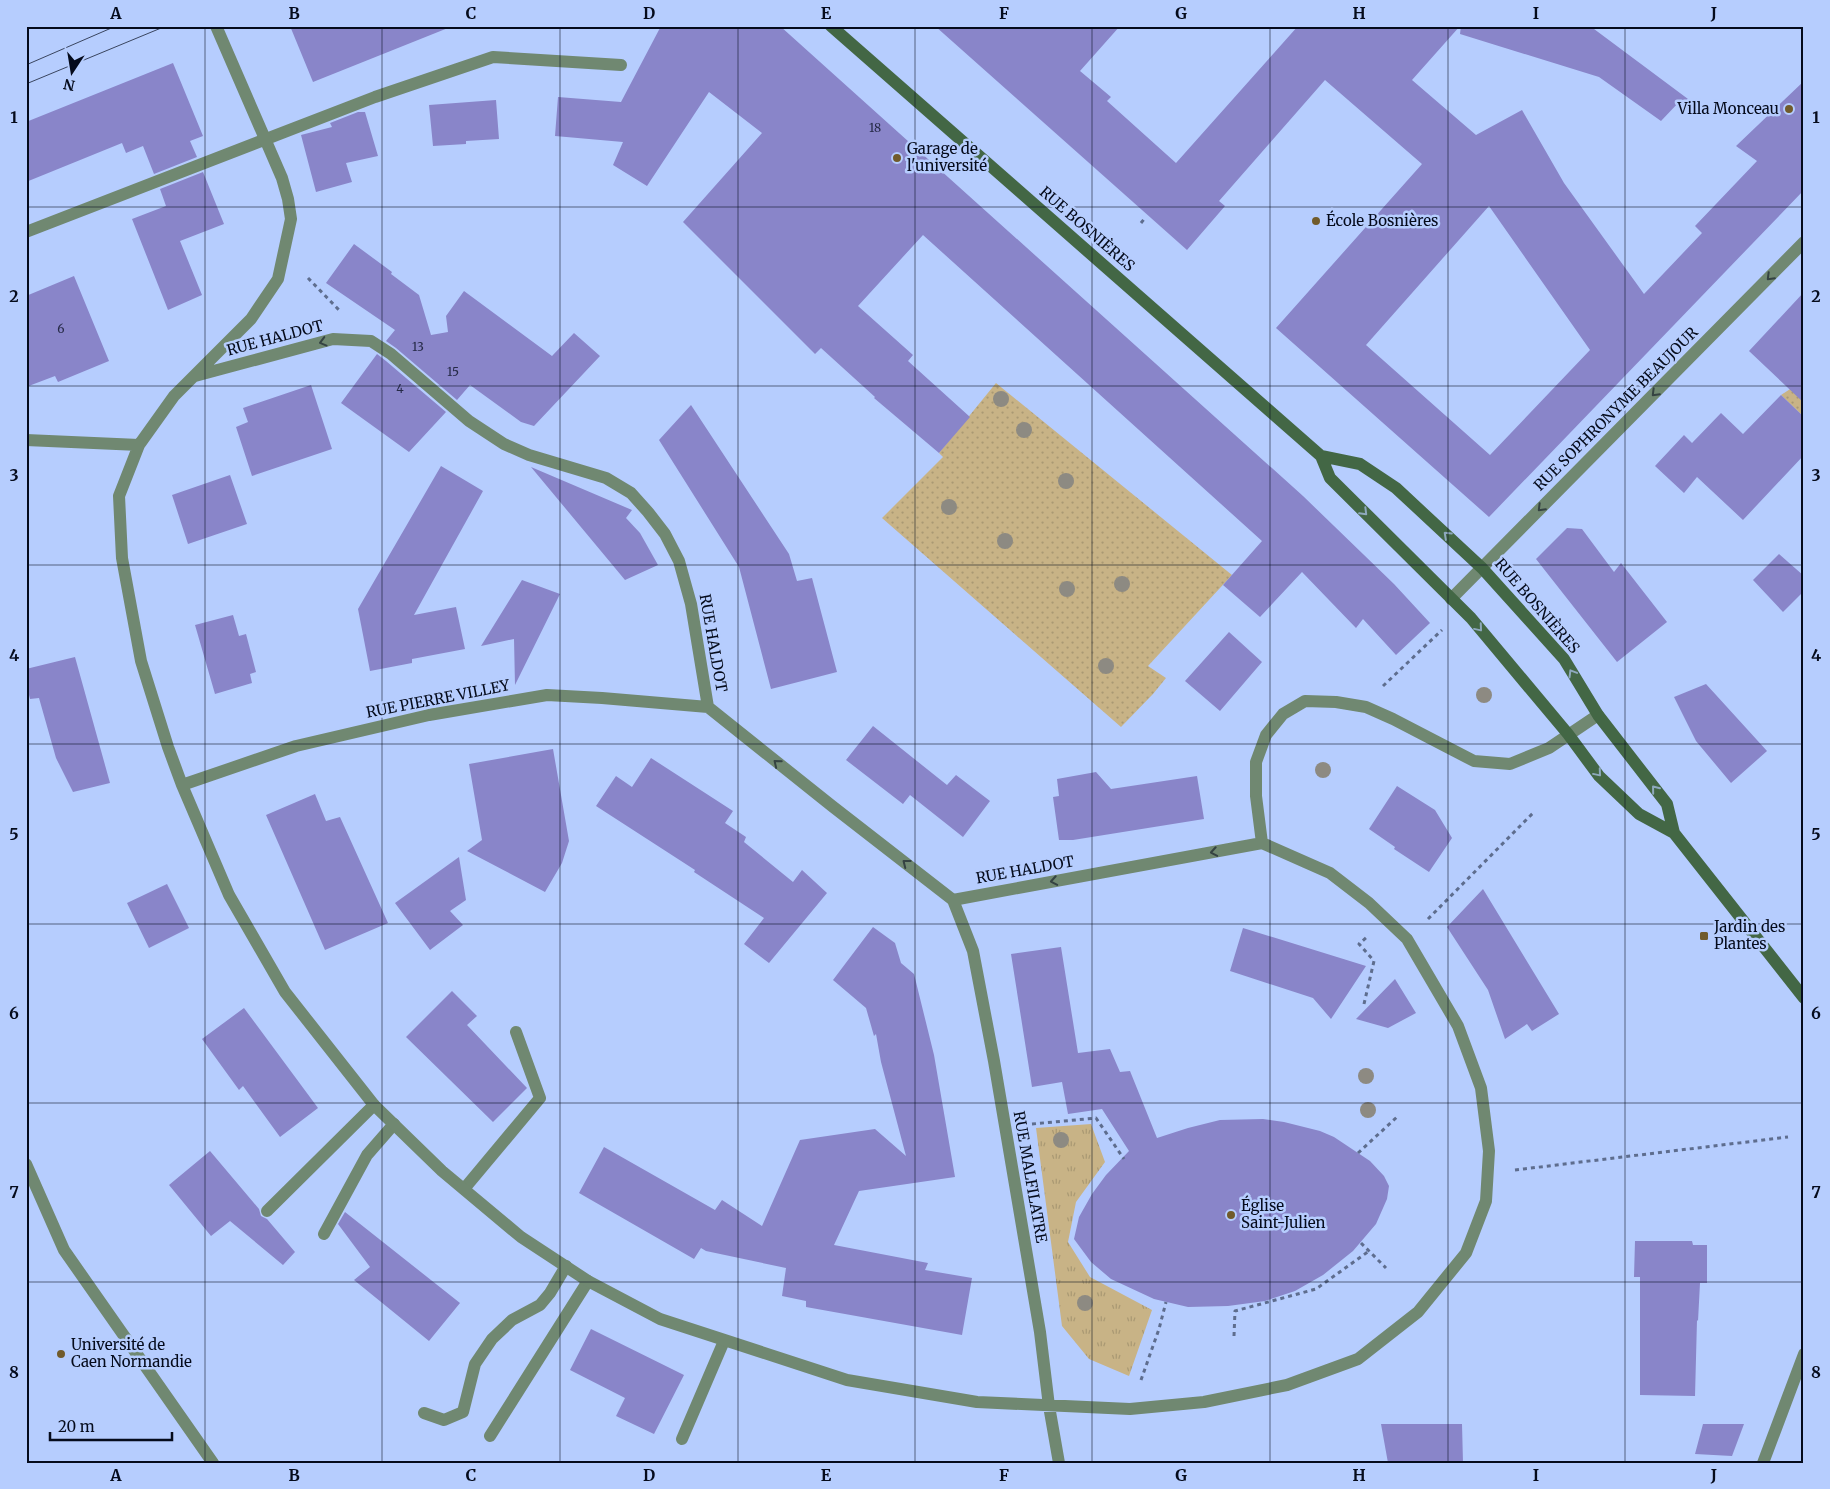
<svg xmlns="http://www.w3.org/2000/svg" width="1830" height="1489" viewBox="0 0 1830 1489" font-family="Merriweather,serif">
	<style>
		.grass { fill: url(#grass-tufts) }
		.garden { fill: url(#garden-dots) }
		.building { fill: #8985c9; fill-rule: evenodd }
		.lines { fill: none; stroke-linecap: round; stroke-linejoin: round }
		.path { stroke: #5e6d8e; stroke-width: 3; stroke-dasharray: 4 4; stroke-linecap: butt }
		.service { stroke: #708871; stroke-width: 12 }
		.minor { stroke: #708871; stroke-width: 12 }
		.tertiary { stroke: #708871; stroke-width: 12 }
		.secondary { stroke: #436745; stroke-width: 12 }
		.tram { stroke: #3a455f; stroke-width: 1 }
		.tree { fill: #8d8a82 }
		.oneway { stroke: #354342 }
		.oneway2 { stroke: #8ea9bd }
		.grid { fill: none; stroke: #050b1c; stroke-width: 1; stroke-opacity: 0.55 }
		.poi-dot { fill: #715b2b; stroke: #b6cdfe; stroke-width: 2 }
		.labels { text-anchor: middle; stroke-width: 5; stroke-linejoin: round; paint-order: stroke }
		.number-label { font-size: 12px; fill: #262a47 }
		.poi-label { font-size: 15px; fill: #050b1c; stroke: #b6cdfe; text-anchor: start }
		.street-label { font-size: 15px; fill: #050b1c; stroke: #b6cdfe }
		.neatline { fill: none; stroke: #050b1c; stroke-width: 2 }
		.grid-label { font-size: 16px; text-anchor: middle; font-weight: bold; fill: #050b1c }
	</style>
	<defs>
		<pattern id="grass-tufts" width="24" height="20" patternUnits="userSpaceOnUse" patternTransform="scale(1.25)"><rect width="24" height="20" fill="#c8b386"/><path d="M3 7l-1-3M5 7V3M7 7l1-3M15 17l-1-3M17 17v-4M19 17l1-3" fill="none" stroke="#aa9973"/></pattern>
		<pattern id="garden-dots" width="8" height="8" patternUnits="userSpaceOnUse" patternTransform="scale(1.25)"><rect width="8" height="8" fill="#c8b386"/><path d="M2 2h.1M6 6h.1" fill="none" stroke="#aa9973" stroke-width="1.8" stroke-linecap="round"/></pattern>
	</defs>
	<rect width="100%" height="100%" fill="#b6cdfe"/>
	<path class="grass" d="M 1091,1124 L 1105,1162 L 1076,1202 L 1068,1242 L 1090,1277 L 1152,1310 L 1129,1376 L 1089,1359 L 1062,1326 L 1036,1128 Z"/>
	<path class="garden" d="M 1804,380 L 1804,417 L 1781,395 Z
		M 996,383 L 1232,575 L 1148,666 L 1166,678 L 1153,694 L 1121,727 L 882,518 L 943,457 L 939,453 Z"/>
	<path class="building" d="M 290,26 L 448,26 L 448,28 L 313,82 Z
		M 661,26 L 780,26 L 1303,496 L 1394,584 L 1430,623 L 1396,655 L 1363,619 L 1356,628 L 1302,572 L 1260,617 L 1223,585 L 1262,541 L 923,235 L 858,306 L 913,355 L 908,361 L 970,417 L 939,453 L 874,398 L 875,397 L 821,348 L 815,354 L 683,222 L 762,133 L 709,92 L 647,186 L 613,165 L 623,142 L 555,136 L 558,97 L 621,102 Z
		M 935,26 L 1120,26 L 1080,71 L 1111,97 L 1107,101 L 1176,163 L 1298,26 L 1460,26 L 1412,80 L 1476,135 L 1522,110 L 1564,183 L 1644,294 L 1702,233 L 1695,226 L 1757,161 L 1736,146 L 1804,81 L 1804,190 L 1489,517 L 1276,328 L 1422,164 L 1325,80 L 1219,201 L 1225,206 L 1187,250 ZM 1489,206 L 1590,350 L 1490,455 L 1366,345 Z
		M 1461,26 L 1590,26 L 1688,99 L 1686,103 L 1680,101 L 1661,121 L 1599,77 L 1460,34 Z
		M 173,63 L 203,136 L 190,141 L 197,157 L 154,174 L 143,146 L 126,153 L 122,143 L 26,182 L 26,122 Z
		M 496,100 L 499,139 L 466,141 L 466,144 L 433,146 L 429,105 Z
		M 358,112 L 365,112 L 378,156 L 346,163 L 352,182 L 316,192 L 301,135 L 332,127 L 330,123 Z
		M 203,172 L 224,224 L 180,241 L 202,295 L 168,310 L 132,219 L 166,206 L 160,189 Z
		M 354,244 L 392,272 L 391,274 L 419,295 L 431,335 L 448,332 L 446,316 L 464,291 L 552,356 L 574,333 L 600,356 L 534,426 L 521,422 L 470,385 L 457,400 L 396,348 L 386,341 L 395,330 L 326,283 Z
		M 74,276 L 109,361 L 58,382 L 55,376 L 26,387 L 26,296 Z
		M 1804,292 L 1804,403 L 1749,351 Z
		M 377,354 L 386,361 L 446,412 L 409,452 L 341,403 Z
		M 311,385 L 332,449 L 252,476 L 236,427 L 248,422 L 243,408 Z
		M 1781,395 L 1804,417 L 1804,455 L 1743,520 L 1697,477 L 1684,493 L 1655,466 L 1684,435 L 1692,443 L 1721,413 L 1743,434 Z
		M 691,405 L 789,554 L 797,581 L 812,578 L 837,672 L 771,689 L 739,567 L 659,440 Z
		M 441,466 L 483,491 L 414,615 L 456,607 L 465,649 L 412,659 L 412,663 L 370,671 L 358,609 Z
		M 531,467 L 632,510 L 626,518 L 640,533 L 658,565 L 625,580 Z
		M 230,475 L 247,524 L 188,544 L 172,495 Z
		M 1567,528 L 1582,529 L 1614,572 L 1621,563 L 1667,622 L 1617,662 L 1536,559 Z
		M 1779,554 L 1804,576 L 1804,591 L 1783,612 L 1753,580 Z
		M 522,580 L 560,594 L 515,685 L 514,639 L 481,646 Z
		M 233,615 L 239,636 L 246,634 L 256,672 L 250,674 L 252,683 L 215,694 L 195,625 Z
		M 1229,632 L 1262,662 L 1220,711 L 1185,681 Z
		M 75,657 L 110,783 L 73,792 L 56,758 L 39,698 L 30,699 L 26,683 L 26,669 Z
		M 1706,684 L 1767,751 L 1731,783 L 1696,741 L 1674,697 Z
		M 873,726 L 947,785 L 956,775 L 990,801 L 963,837 L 910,795 L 903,804 L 846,760 Z
		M 553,749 L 569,841 L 562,863 L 545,892 L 467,851 L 482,840 L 469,764 Z
		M 651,758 L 733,811 L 725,823 L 746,837 L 744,842 L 793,882 L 802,870 L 827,893 L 769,963 L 744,944 L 764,918 L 694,872 L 695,870 L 596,806 L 616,776 L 632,787 Z
		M 1096,772 L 1111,789 L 1197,776 L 1204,819 L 1073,840 L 1059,840 L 1053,797 L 1059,796 L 1057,779 Z
		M 1397,786 L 1435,810 L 1452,838 L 1429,872 L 1394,849 L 1395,847 L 1369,829 Z
		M 315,794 L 326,821 L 340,817 L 388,923 L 325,950 L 266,815 Z
		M 459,857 L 466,900 L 450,911 L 463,925 L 430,950 L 395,903 Z
		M 167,884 L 189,928 L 149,948 L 127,903 Z
		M 1483,889 L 1559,1014 L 1532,1031 L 1527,1024 L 1505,1039 L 1488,990 L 1447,927 Z
		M 873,927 L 895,943 L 901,963 L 914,974 L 934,1055 L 955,1177 L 859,1191 L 834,1245 L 928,1263 L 925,1270 L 972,1278 L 962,1335 L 806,1307 L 806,1301 L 782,1296 L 786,1268 L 706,1251 L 701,1248 L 694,1259 L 579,1193 L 604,1147 L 715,1210 L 722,1200 L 762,1226 L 800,1140 L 875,1129 L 906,1156 L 881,1062 L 876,1034 L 874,1036 L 866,1008 L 833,980 Z
		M 1243,928 L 1295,944 L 1366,966 L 1331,1019 L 1313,998 L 1230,971 Z
		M 1061,947 L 1078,1053 L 1110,1049 L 1120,1072 L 1130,1071 L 1157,1138 L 1188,1128 L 1220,1120 L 1263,1119 L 1284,1122 L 1320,1131 L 1334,1137 L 1370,1161 L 1384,1176 L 1389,1186 L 1387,1199 L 1376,1224 L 1353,1251 L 1323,1275 L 1295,1291 L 1265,1301 L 1228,1306 L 1188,1307 L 1154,1299 L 1111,1279 L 1091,1262 L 1074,1239 L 1079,1217 L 1092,1194 L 1106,1175 L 1129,1151 L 1102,1109 L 1068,1114 L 1062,1082 L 1032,1087 L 1011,954 Z
		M 1395,979 L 1416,1013 L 1388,1028 L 1356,1019 Z
		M 452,991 L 477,1016 L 467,1025 L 527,1088 L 493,1122 L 406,1037 Z
		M 244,1008 L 318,1108 L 280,1137 L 243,1086 L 239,1090 L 202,1039 Z
		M 210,1151 L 259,1209 L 261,1216 L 267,1219 L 295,1252 L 283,1265 L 230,1221 L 211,1236 L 169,1185 Z
		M 345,1212 L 460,1303 L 429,1341 L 354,1280 L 370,1267 L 338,1224 Z
		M 1635,1241 L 1692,1241 L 1693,1245 L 1707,1245 L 1707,1283 L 1700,1283 L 1698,1321 L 1697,1320 L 1695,1396 L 1640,1395 L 1640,1277 L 1634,1277 Z
		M 591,1329 L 684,1375 L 654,1434 L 616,1416 L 625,1398 L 570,1370 Z
		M 1381,1424 L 1462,1424 L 1463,1463 L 1388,1463 Z
		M 1703,1424 L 1744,1424 L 1732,1456 L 1695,1454 Z"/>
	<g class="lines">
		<path class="path" d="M 1141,223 L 1145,218
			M 308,278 L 340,311
			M 1383,686 L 1442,630
			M 1428,919 L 1533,813
			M 1364,1004 L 1374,961 L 1359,944 L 1367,937
			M 1032,1124 L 1096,1118 L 1124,1159
			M 1358,1153 L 1397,1117
			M 1515,1170 L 1788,1137
			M 1361,1243 L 1386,1268
			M 1234,1336 L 1235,1311 L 1316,1289 L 1369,1251
			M 1141,1380 L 1159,1329 L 1166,1302"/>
		<path class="service" d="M 26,232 L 375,97 L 493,57 L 621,65
			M 464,1189 L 540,1098 L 516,1032
			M 267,1211 L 374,1105
			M 324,1234 L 367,1155 L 394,1124
			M 424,1413 L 444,1420 L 463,1412 L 475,1364 L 492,1339 L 512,1320 L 540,1305 L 550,1293 L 566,1266
			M 490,1436 L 588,1281
			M 682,1439 L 724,1341"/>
		<path class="minor" d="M 216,26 L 282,178 L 288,199 L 291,219 L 278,279 L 251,319 L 174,396 L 139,445 L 119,496 L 122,558 L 141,661 L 168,747 L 182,785 L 229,895 L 285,992 L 374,1105 L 442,1171 L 521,1237 L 588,1281 L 660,1319 L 847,1380 L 977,1402 L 1130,1409 L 1204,1402 L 1287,1385 L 1358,1359 L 1418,1312 L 1466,1253 L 1486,1201 L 1489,1151 L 1481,1088 L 1458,1026 L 1407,939 L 1369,903 L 1330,873 L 1262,843
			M 195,376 L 333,339 L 371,341 L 391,354 L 469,421 L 504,444 L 529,455 L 606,478 L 631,493 L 648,512 L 665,534 L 679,561 L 691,604 L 708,707 L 832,806 L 953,900 L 1262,843
			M 26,440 L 139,445
			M 1451,599 L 1804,242
			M 182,785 L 296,746 L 429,715 L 547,695 L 602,698 L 708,707
			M 1262,843 L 1256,796 L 1256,762 L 1266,735 L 1283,714 L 1305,701 L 1336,702 L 1366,707 L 1393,719 L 1474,761 L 1510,764 L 1549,748 L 1598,715
			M 953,900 L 973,951 L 994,1061 L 1040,1332 L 1049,1406 L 1059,1463"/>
		<path class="tertiary" d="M 26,1164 L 64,1250 L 213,1463
			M 1763,1463 L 1804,1354"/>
		<path class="secondary" d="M 831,26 L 1321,456 L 1330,478 L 1471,618 L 1568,734 L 1599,776 L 1639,814 L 1674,833 L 1804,998
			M 1321,456 L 1360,464 L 1396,488 L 1482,568 L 1564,659 L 1598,715 L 1667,804 L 1674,833"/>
		<path class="tram" d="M 26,65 L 116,26
			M 26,84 L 166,26"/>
	</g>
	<g class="tree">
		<circle cx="1001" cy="399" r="8"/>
		<circle cx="1024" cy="430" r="8"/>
		<circle cx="1066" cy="481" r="8"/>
		<circle cx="949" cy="507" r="8"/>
		<circle cx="1005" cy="541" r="8"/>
		<circle cx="1122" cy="584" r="8"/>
		<circle cx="1067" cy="589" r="8"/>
		<circle cx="1106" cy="666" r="8"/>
		<circle cx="1484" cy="695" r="8"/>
		<circle cx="1323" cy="770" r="8"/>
		<circle cx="1366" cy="1076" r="8"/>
		<circle cx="1368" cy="1110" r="8"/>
		<circle cx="1061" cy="1140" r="8"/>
		<circle cx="1085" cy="1303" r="8"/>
	</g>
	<defs><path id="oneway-chevron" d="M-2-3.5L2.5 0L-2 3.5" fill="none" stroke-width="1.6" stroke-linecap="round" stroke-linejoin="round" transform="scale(1.25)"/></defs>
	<g class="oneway">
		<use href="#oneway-chevron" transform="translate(1770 277) rotate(135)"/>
		<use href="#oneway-chevron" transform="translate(323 342) rotate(165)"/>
		<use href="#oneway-chevron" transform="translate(1655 393) rotate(135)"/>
		<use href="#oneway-chevron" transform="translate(1541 508) rotate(135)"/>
		<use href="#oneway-chevron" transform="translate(777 763) rotate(-141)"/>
		<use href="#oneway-chevron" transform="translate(1214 852) rotate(170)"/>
		<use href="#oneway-chevron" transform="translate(906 863) rotate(-142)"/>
		<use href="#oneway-chevron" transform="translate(1054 881) rotate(170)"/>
	</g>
	<g class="oneway2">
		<use href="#oneway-chevron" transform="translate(1364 512) rotate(45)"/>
		<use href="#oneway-chevron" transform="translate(1447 535) rotate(-137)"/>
		<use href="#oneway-chevron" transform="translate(1479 628) rotate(50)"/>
		<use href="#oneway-chevron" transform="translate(1572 673) rotate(-121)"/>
		<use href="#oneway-chevron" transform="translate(1598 773) rotate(50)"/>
		<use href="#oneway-chevron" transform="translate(1655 789) rotate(-129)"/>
	</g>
	<path class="grid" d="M 205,26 L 205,1463M 382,26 L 382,1463M 560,26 L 560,1463M 738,26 L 738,1463M 915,26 L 915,1463M 1092,26 L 1092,1463M 1270,26 L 1270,1463M 1448,26 L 1448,1463M 1625,26 L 1625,1463M 26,207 L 1804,207M 26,386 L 1804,386M 26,565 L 1804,565M 26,744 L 1804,744M 26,924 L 1804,924M 26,1103 L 1804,1103M 26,1282 L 1804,1282"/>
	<g class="poi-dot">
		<circle cx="1789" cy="109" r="5"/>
		<circle cx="897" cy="158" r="5"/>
		<circle cx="1316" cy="221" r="5"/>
		<rect x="1699" y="931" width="10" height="10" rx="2.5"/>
		<circle cx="1231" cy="1215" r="5"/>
		<circle cx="61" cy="1354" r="5"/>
	</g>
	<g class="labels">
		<g class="number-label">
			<text x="875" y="132">18</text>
			<text x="61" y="333">6</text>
			<text x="418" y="351">13</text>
			<text x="453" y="376">15</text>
			<text x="400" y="393">4</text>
		</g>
		<g class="poi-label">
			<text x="1779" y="114" text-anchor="end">Villa Monceau</text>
			<text x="907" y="154">Garage de<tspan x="907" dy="17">l'université</tspan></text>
			<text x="1326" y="226">École Bosnières</text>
			<text x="1714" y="932">Jardin des<tspan x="1714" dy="17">Plantes</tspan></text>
			<text x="1241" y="1211">Église<tspan x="1241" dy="17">Saint-Julien</tspan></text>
			<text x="71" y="1350">Université de<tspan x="71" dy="17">Caen Normandie</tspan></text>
		</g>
		<g class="street-label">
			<text transform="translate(1087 229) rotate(41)" y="5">RUE BOSNIÈRES</text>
			<text transform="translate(275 338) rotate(-15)" y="5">RUE HALDOT</text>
			<text transform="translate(1616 409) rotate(-45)" y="5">RUE SOPHRONYME BEAUJOUR</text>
			<text transform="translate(1537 606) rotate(49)" y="5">RUE BOSNIÈRES</text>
			<text transform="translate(713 643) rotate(80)" y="5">RUE HALDOT</text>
			<text transform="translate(438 699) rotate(-11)" y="5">RUE PIERRE VILLEY</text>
			<text transform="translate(1025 870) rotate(-10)" y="5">RUE HALDOT</text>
			<text transform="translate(1030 1177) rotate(80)" y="5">RUE MALFILATRE</text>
		</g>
	</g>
	<rect width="1830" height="1489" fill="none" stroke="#b6cdfe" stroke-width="55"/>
	<g transform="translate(72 72) rotate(192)" stroke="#b6cdfe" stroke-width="4" paint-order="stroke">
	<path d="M0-4L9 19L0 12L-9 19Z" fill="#050b1c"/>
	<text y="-8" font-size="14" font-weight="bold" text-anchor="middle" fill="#050b1c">N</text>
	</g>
	<path d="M50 1432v8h122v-8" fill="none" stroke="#050b1c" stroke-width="2.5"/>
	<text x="58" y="1432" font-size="15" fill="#050b1c" stroke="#b6cdfe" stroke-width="4" paint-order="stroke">20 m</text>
	<rect x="28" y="28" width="1774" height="1434" class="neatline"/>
	<g class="grid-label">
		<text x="116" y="19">A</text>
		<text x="294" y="19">B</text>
		<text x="471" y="19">C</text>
		<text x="649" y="19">D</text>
		<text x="826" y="19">E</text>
		<text x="1004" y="19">F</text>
		<text x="1181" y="19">G</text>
		<text x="1359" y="19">H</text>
		<text x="1536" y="19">I</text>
		<text x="1714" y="19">J</text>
		<text x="14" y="123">1</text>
		<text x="1816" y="123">1</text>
		<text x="14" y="302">2</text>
		<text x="1816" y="302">2</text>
		<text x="14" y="481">3</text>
		<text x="1816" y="481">3</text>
		<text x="14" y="661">4</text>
		<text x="1816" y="661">4</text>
		<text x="14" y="840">5</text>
		<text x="1816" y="840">5</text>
		<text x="14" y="1019">6</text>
		<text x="1816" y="1019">6</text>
		<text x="14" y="1198">7</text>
		<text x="1816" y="1198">7</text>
		<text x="14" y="1378">8</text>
		<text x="1816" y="1378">8</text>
		<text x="116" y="1481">A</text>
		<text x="294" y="1481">B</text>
		<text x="471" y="1481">C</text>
		<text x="649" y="1481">D</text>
		<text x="826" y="1481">E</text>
		<text x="1004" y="1481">F</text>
		<text x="1181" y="1481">G</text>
		<text x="1359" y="1481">H</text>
		<text x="1536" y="1481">I</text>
		<text x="1714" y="1481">J</text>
	</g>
</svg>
